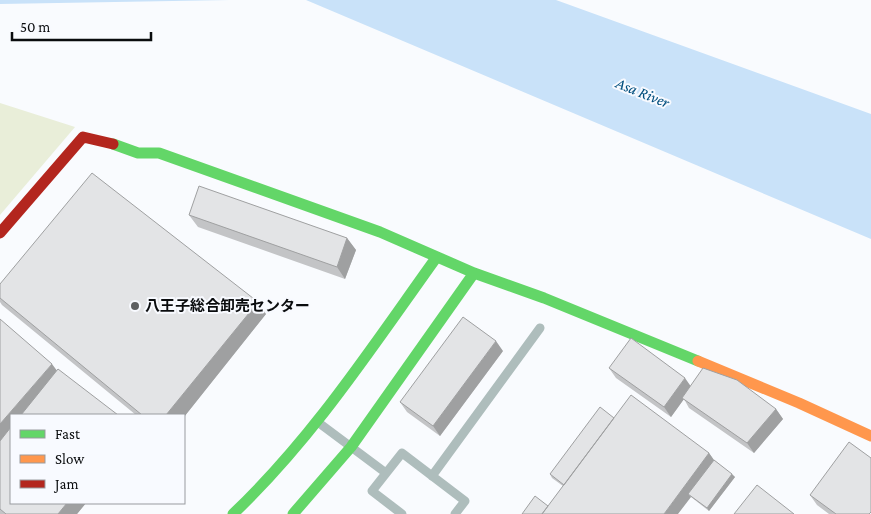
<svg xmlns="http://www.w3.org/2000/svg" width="871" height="514" viewBox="0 0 871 514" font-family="'Crimson Pro','Noto Sans JP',serif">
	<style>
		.green { fill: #e9eed9 }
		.water { fill: #c9e2f9 }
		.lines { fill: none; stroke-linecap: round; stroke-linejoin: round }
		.lane { stroke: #aebdbc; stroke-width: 9 }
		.fast { stroke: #63d668; stroke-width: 11 }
		.slow { stroke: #ff974d; stroke-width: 11 }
		.jam { stroke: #b3261e; stroke-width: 11 }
		.wall { fill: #c3c4c6 }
		.shaded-wall { fill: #9fa0a1 }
		.building { fill: #e3e4e6; stroke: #9fa0a1 }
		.poi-dot { fill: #5e6062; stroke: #f8faff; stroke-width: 2 }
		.labels { text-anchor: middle; stroke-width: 4; stroke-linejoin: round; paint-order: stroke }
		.poi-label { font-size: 15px; font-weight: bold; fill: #0a0c0e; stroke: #f8faff; text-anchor: start }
		.water-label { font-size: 16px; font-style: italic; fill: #024f7e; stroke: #f8faff }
	</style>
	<rect width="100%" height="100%" fill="#f9fbfe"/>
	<path class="green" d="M 0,103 L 75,127 L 0,215 Z"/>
	<path class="water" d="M 0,0 L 230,0 L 0,4 Z
		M 306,0 L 556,0 L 871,114 L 871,239 Z"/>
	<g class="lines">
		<path class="lane" d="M 319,423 L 386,473
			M 432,476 L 540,328
			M 402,514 L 372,491 L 402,453 L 465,501 L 455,514"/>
		<path class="fast" d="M 113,144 L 138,153 L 159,153 L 380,232 L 474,273 L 544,298 L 698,361
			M 233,514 C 313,438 372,347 436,258
			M 293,514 L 351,447 L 474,273"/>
		<path class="slow" d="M 698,361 L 799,403 L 871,436"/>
		<path class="jam" d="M 0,233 L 83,137 L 113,144"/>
	</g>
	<path class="wall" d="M 189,215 L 347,238 L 356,250 L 345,279 L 198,227 Z
		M 0,298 L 266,314 L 184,417 L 184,415 L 136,415 L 2,305 L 0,302 Z
		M 0,319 L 11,503 L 86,503 L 77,514 L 0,514 Z
		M 503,351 L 440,436 L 407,412 L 400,402 Z
		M 609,368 L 691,386 L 776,409 L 783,419 L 754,453 L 689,408 L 684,399 L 671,417 L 616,378 Z
		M 614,418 L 709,453 L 714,460 L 735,477 L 709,511 L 691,497 L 548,506 L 563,486 L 552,478 L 550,474 Z
		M 810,495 L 871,514 L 829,514 L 817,505 Z"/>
	<path class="shaded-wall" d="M 347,238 L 356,250 L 345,279 L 337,267 Z
		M 258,302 L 266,314 L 184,417 L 184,415 L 166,415 Z
		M 496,341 L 503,351 L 440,436 L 433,426 Z
		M 52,364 L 61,376 L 27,415 L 11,415 L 11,434 L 0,447 L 0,424 Z
		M 685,378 L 692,388 L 682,398 L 684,399 L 671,417 L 664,407 Z
		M 776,409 L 783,419 L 754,453 L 747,443 Z
		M 709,453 L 716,463 L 688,494 L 691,497 L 678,514 L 664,514 Z
		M 732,474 L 735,477 L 709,511 L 707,508 Z
		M 67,503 L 86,503 L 77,514 L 58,514 Z"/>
	<path class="building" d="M 92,173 L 258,302 L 166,415 L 142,415 L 0,298 L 0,284 Z
		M 199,186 L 347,238 L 337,267 L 189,215 Z
		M 463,317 L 496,341 L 433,426 L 400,402 Z
		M 0,319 L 52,364 L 0,424 Z
		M 631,338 L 685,378 L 664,407 L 609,368 Z
		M 703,368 L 737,380 L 776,409 L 747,443 L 682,398 Z
		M 58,369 L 118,415 L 21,415 Z
		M 631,395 L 709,453 L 664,514 L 542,514 Z
		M 600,407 L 614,418 L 564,485 L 550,474 Z
		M 11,427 L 11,503 L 67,503 L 58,514 L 6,514 L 0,509 L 0,441 Z
		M 849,442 L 871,458 L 871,512 L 869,514 L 836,514 L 810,495 Z
		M 714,460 L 732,474 L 707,508 L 688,494 Z
		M 757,485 L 794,514 L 734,514 Z
		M 535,496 L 548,506 L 542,514 L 522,514 Z"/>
	<circle class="poi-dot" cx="135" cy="306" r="5"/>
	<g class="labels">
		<g class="poi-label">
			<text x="145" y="311">八王子総合卸売センター</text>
		</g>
		<g class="water-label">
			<text transform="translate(643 92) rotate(22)" y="6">Asa River</text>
		</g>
	</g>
	<rect x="10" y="414" width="175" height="90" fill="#f8faff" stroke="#999b9f"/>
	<rect x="20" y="430" width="25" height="8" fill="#63d668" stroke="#999b9f"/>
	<text x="55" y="439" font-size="15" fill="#0a0c0e">Fast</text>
	<rect x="20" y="455" width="25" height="8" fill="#ff974d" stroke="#999b9f"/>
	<text x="55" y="464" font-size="15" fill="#0a0c0e">Slow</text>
	<rect x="20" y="480" width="25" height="8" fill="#b3261e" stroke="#999b9f"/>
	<text x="55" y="489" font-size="15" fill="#0a0c0e">Jam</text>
	<path d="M12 32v8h139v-8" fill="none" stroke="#0a0c0e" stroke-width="2.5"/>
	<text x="20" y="32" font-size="15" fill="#0a0c0e" stroke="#f8faff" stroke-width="4" paint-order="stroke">50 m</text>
</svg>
